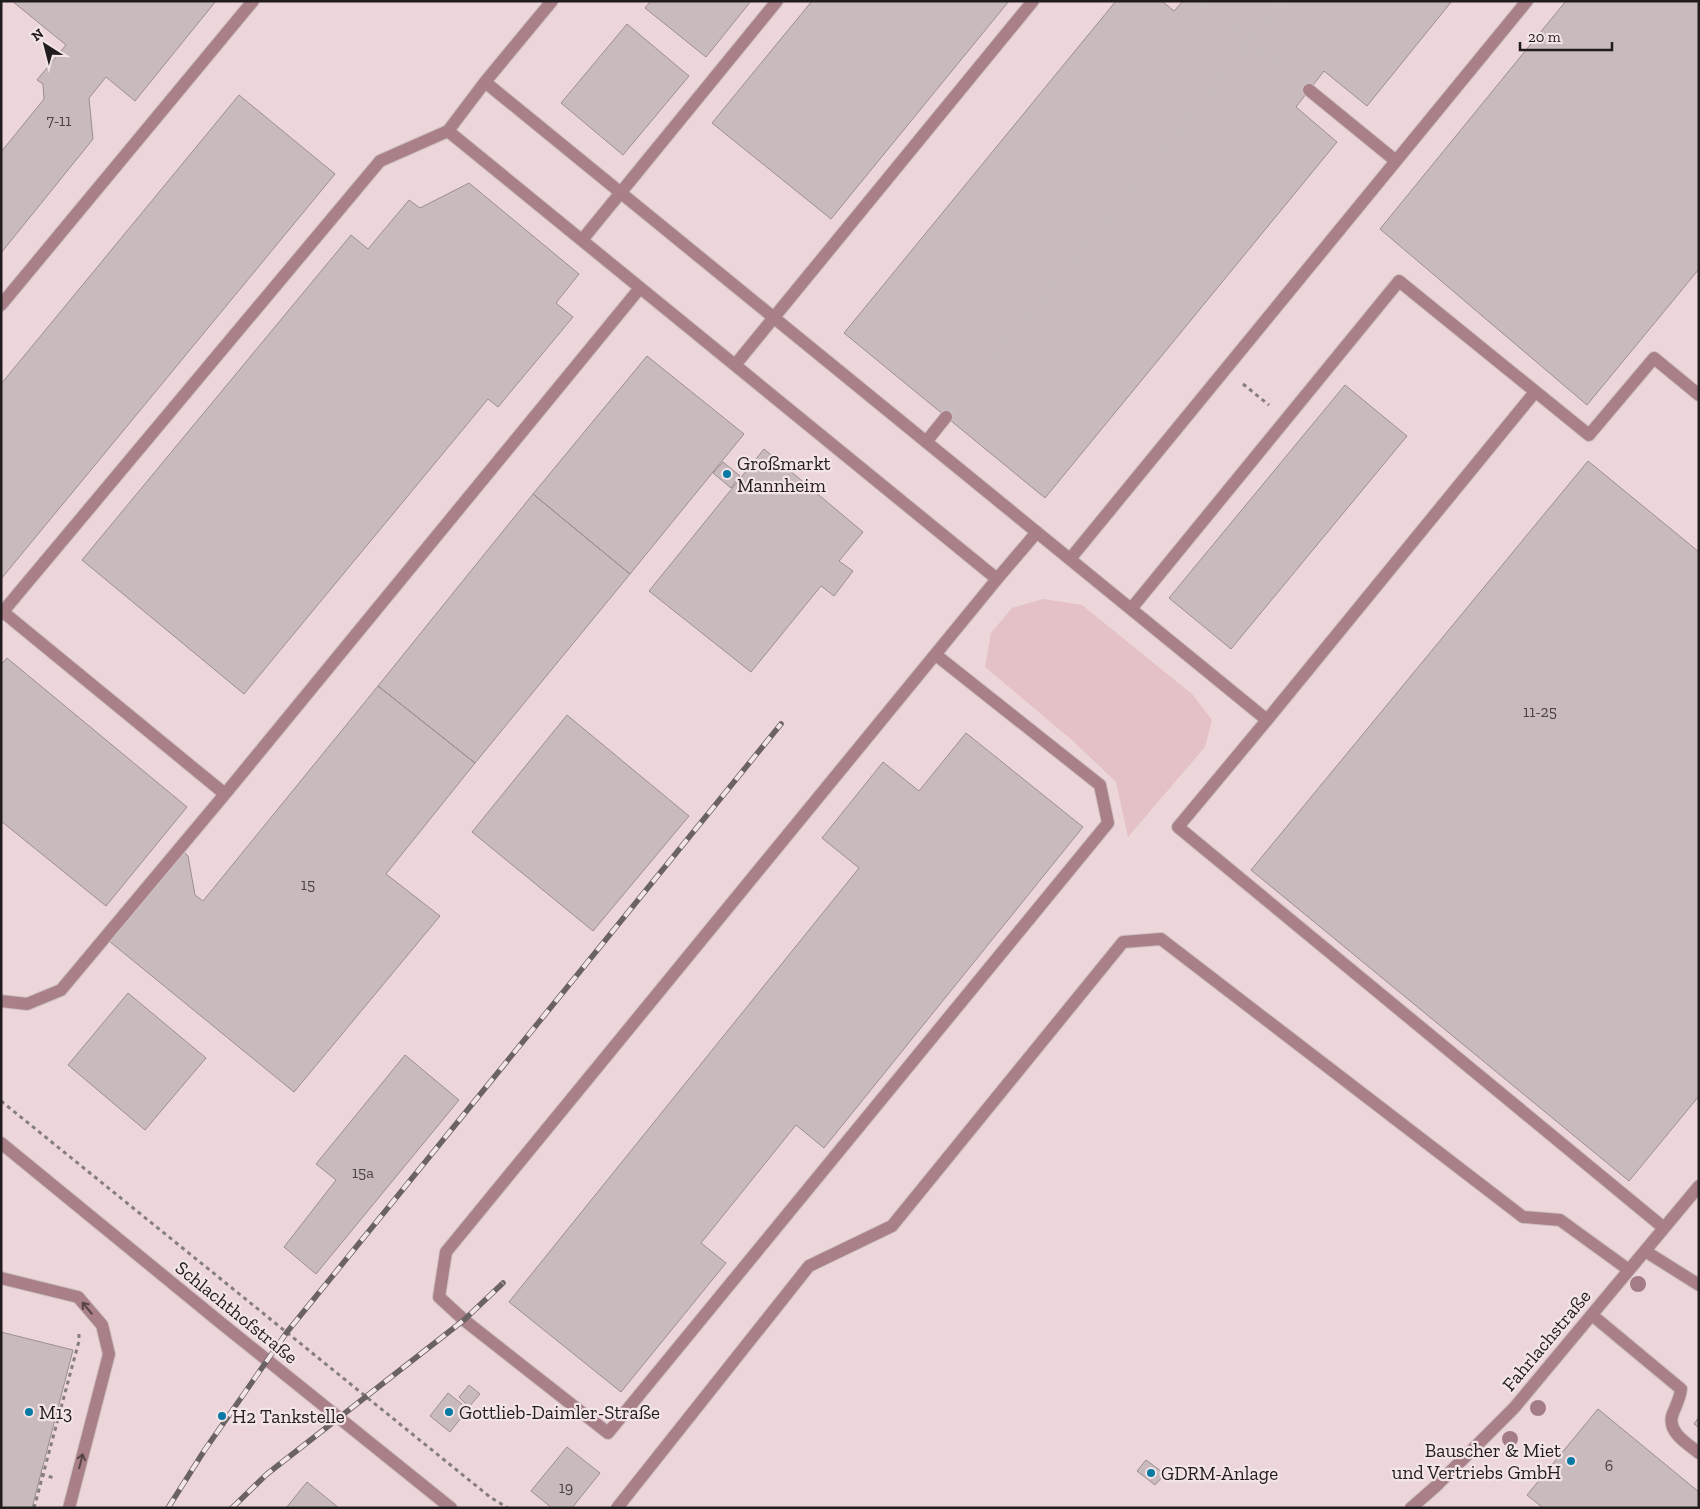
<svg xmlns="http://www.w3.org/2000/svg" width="1700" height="1509" viewBox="0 0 1700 1509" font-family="'Zilla Slab',serif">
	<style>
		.built { fill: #edd6da }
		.grass { fill: #e4c0c7 }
		.building { fill: #c8babd; stroke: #9b8e90 }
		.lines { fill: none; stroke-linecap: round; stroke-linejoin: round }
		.minor-tunnel { stroke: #c9bcbf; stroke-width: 12; stroke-dasharray: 12 6; stroke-linecap: butt }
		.minor-casing { stroke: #cdc0c3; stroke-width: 14 }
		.path { stroke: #867d7f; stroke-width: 3; stroke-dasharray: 4 4; stroke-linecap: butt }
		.minor { stroke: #aa8088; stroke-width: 12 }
		.rail-casing { stroke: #6b6264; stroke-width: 5.5 }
		.rail { stroke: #f3e4e7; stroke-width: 4; stroke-dasharray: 11; stroke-linecap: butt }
		.tree { fill: #a47c86 }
		.oneway { stroke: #584448 }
		.poi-dot { fill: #0779a2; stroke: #f3e4e7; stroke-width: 2 }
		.labels { text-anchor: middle; stroke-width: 4.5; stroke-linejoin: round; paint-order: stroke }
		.number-label { font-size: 16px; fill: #4b4445 }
		.poi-label { font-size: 19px; fill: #211c1d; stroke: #f3e4e7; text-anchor: start }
		.street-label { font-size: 19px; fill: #211c1d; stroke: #f3e4e7 }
	</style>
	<rect width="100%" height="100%" fill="#f3e4e7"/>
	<path class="built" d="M 1,1 L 1699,1 L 1699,1508 L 1,1508 Z"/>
	<path class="grass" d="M 1043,599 L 1082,605 L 1192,694 L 1212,720 L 1205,747 L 1128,837 L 1116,782 L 1073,741 L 985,667 L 991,633 L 1012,608 Z"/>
	<path class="building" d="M 12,1 L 216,1 L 135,101 L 106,77 L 89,98 L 93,139 L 1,253 L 1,152 L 44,99 L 43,84 L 37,80 L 66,45 Z
		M 651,1 L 751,1 L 706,57 L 645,8 Z
		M 812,1 L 1009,1 L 831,219 L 712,123 Z
		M 1116,1 L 1162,1 L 1174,11 L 1183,1 L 1452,1 L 1367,106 L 1324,71 L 1296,107 L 1337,142 L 1045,498 L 844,333 Z
		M 1566,1 L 1699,1 L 1699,269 L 1587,405 L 1380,229 Z
		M 627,24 L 689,76 L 623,155 L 561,103 Z
		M 239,95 L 335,174 L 1,579 L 1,384 Z
		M 469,183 L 579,274 L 556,303 L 573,317 L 498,407 L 488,399 L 244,694 L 82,560 L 351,235 L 368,249 L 409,200 L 420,208 Z
		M 647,356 L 744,434 L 630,574 L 533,494 Z
		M 1345,385 L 1407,436 L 1231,649 L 1169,598 Z
		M 764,449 L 863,532 L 839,561 L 853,571 L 834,596 L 821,586 L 751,672 L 649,591 Z
		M 1588,461 L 1699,552 L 1699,1096 L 1629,1181 L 1251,870 Z
		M 723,462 L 740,476 L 731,488 L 713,473 Z
		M 533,494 L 630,574 L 475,763 L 378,686 Z
		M 7,658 L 187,807 L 106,906 L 1,821 L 1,665 Z
		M 378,686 L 475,763 L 386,874 L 440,916 L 294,1092 L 109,941 L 182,850 L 188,856 L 195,895 L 203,901 Z
		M 567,715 L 689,816 L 593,931 L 472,832 Z
		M 966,733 L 1083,827 L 824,1148 L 796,1125 L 701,1243 L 726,1263 L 621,1392 L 509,1302 L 859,868 L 822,838 L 883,762 L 919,791 Z
		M 128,993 L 206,1058 L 145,1130 L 68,1065 Z
		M 405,1055 L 459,1100 L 316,1274 L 284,1247 L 336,1180 L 316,1164 Z
		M 1,1332 L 73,1350 L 32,1508 L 1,1508 Z
		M 469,1385 L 480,1394 L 469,1407 L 459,1397 Z
		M 448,1393 L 468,1409 L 450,1432 L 430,1416 Z
		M 1598,1409 L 1699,1492 L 1699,1508 L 1543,1508 L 1527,1495 Z
		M 1699,1417 L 1699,1428 L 1694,1424 Z
		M 567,1447 L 600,1473 L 572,1508 L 552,1508 L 531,1491 Z
		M 1146,1460 L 1165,1474 L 1155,1485 L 1137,1471 Z
		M 307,1482 L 339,1508 L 286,1508 Z"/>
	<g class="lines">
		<path class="minor-tunnel" d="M 1201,1 L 1309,90
			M 946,417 L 1284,1"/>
		<g class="minor-casing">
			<path id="minor" d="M 485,82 L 1267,720 L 1178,827 L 1664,1228
				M 1309,90 L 1396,161
				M 448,131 L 997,579
				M 582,240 L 777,1
				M 1,305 L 253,1
				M 735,365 L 1033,1
				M 926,442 L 946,417
				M 1070,559 L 1527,1
				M 1131,609 L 1399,281 L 1589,435 L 1654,358 L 1699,395
				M 3,612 L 225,794
				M 1,614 L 380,161 L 448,131 L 485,82 L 552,1
				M 936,655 L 1100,785 L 1108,823 L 608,1433 L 464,1320 L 439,1297 L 446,1252 L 997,579 L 1037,532
				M 1267,720 L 1535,392
				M 1,1001 L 27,1004 L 61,990 L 225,794 L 640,288
				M 1,1143 L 221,1323 L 451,1508
				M 1645,1251 L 1699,1285
				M 1,1278 L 78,1297 L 102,1325 L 109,1354 L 69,1508
				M 1592,1315 L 1681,1389 C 1680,1399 1675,1407 1672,1416 C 1668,1433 1688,1444 1699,1453
				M 617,1508 L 809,1266 L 892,1226 L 1123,942 L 1161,939 L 1523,1217 L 1560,1220 L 1629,1270
				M 1411,1508 L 1435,1487 L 1514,1408 L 1699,1186"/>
		</g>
		<path class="path" d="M 1243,384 L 1269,405
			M 1,1101 L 490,1497 L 508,1508
			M 41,1474 L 54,1478
			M 34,1508 L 79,1341 L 79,1332"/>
		<use href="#minor" class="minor"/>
		<g class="rail-casing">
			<path id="rail" d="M 168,1508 L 204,1451 L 287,1332 L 781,724
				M 232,1508 L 267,1474 L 464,1320 L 503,1283"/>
		</g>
		<use href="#rail" class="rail"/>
	</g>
	<g class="tree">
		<circle cx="1638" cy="1284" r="8"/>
		<circle cx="1538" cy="1408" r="8"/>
		<circle cx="1510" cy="1439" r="8"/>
	</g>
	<defs><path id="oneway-shaft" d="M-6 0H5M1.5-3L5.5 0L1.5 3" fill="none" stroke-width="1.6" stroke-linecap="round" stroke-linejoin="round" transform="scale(1.25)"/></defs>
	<g class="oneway">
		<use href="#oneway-shaft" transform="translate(87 1308) rotate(-130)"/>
		<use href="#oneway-shaft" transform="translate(81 1461) rotate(-76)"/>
	</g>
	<g class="poi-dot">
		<circle cx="727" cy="474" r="5"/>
		<circle cx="29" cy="1412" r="5"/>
		<circle cx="449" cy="1412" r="5"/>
		<circle cx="222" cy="1416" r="5"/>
		<circle cx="1571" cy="1461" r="5"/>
		<circle cx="1151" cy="1473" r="5"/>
	</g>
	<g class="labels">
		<g class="number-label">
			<text x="59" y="126">7-11</text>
			<text x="1540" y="717">11-25</text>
			<text x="308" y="890">15</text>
			<text x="363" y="1178">15a</text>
			<text x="1609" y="1471">6</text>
			<text x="566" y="1493">19</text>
		</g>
		<g class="poi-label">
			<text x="737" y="470">Großmarkt<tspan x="737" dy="22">Mannheim</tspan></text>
			<text x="39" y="1419">M13</text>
			<text x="459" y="1419">Gottlieb-Daimler-Straße</text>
			<text x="232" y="1423">H2 Tankstelle</text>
			<text x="1561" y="1457" text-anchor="end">Bauscher &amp; Miet<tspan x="1561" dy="22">und Vertriebs GmbH</tspan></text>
			<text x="1161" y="1480">GDRM-Anlage</text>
		</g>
		<g class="street-label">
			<text transform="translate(237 1312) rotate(39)" y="7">Schlachthofstraße</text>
			<text transform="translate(1546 1340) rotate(-50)" y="7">Fahrlachstraße</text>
		</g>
	</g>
	<rect width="1700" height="1509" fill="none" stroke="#211c1d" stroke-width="5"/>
	<g transform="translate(45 45) rotate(324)" stroke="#f3e4e7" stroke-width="4" paint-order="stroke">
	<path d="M0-4L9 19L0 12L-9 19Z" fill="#211c1d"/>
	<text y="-8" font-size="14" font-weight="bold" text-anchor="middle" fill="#211c1d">N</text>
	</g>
	<path d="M1520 42v8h92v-8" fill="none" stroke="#211c1d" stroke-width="2.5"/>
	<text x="1528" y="42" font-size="15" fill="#211c1d" stroke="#f3e4e7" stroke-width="4" paint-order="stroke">20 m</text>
</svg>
